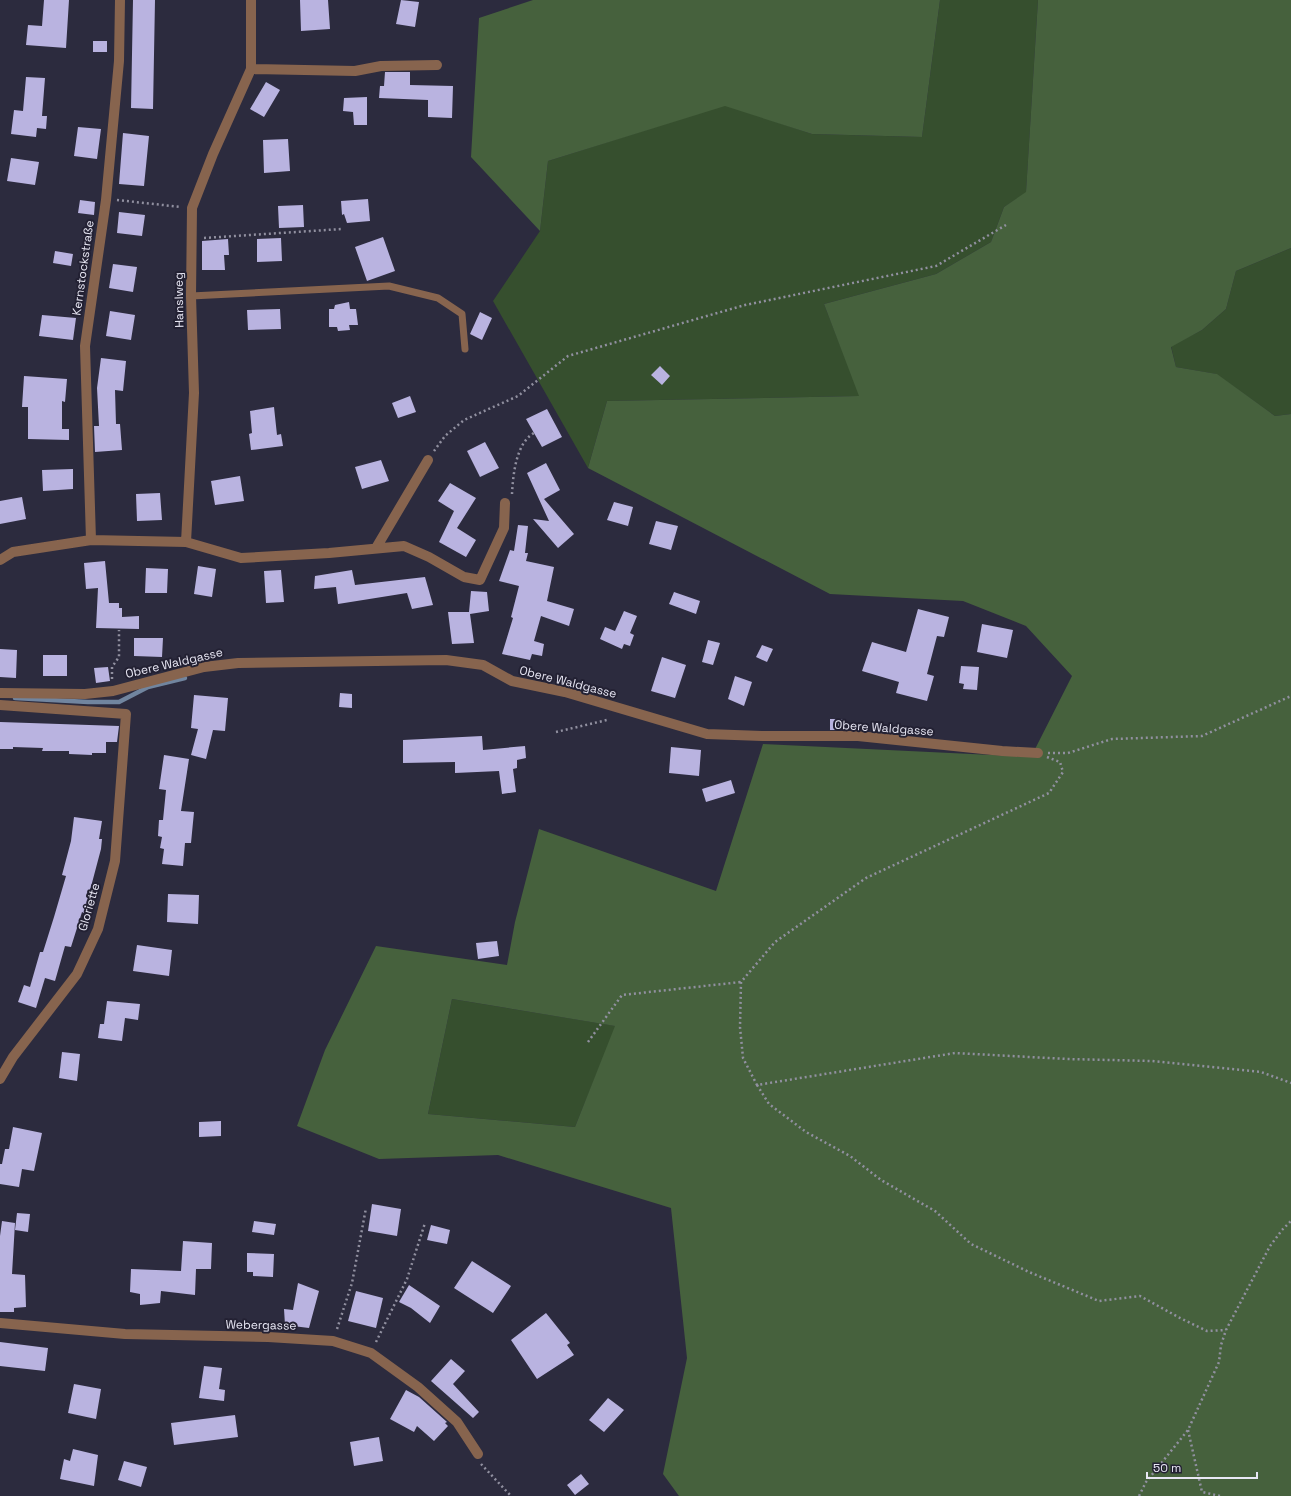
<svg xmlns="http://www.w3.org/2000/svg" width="1291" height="1496" viewBox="0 0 1291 1496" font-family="'Space Grotesk',sans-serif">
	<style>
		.green { fill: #364f2e }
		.forest { fill: #46613d; fill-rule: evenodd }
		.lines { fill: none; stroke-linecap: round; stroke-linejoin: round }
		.stream { stroke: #71859f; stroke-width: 4.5 }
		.building { fill: #b9b3e0 }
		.path { stroke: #9190a0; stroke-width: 2.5; stroke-dasharray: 2 3; stroke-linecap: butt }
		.service { stroke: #87644e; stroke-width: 7 }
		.minor { stroke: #87644e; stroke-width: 10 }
		.labels { text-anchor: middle; stroke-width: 4; stroke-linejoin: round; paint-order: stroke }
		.street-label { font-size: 12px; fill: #e8e7f4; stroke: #232133 }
	</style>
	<rect width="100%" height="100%" fill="#2c2b3e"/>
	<path class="green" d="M 940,0 L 1038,0 L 1026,193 L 1004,207 L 991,242 L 936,274 L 824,304 L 860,396 L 607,401 L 588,468 L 493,301 L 540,231 L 548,161 L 725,105 L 812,134 L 922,137 Z
		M 1291,248 L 1291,414 L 1275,416 L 1216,374 L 1176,367 L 1171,346 L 1202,330 L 1226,309 L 1236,271 Z
		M 452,999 L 616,1026 L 575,1127 L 428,1114 Z"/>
	<path class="forest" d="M 533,0 L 940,0 L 922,137 L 812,134 L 725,106 L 548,161 L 540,231 L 471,157 L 479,18 Z
		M 1038,0 L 1291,0 L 1291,248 L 1236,271 L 1226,309 L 1202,330 L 1171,347 L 1176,367 L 1217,374 L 1275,416 L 1291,414 L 1291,1496 L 679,1496 L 663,1474 L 687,1358 L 671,1208 L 498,1155 L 379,1159 L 297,1126 L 325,1050 L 376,946 L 507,965 L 515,922 L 539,829 L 716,891 L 763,744 L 1031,757 L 1072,676 L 1026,626 L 963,601 L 830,594 L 588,468 L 607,401 L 859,396 L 824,304 L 936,274 L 991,242 L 1004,207 L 1026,192 ZM 452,999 L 615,1026 L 575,1127 L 428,1114 Z"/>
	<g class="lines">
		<path class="stream" d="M 15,698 L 88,702 L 119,702 L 148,687 L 185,678"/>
	</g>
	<path class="building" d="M 44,0 L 69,0 L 66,48 L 26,45 L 28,25 L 42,26 Z
		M 133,0 L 155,0 L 153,109 L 131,108 Z
		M 300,0 L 328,0 L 330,29 L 301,31 Z
		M 401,0 L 419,2 L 415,27 L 396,24 Z
		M 93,41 L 107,41 L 107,52 L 93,52 Z
		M 385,72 L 410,72 L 410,85 L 453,86 L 452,118 L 428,117 L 428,100 L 379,98 L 380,86 L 384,86 Z
		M 26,77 L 45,78 L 42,116 L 47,116 L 46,129 L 37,128 L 36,137 L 11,134 L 14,110 L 23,111 Z
		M 266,82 L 280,90 L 264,117 L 250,109 Z
		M 367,97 L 367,125 L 354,125 L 353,112 L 343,111 L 344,98 Z
		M 78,127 L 101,129 L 97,159 L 74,156 Z
		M 123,133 L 149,136 L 144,186 L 119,184 Z
		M 288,139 L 290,171 L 264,173 L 263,140 Z
		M 11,158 L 39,162 L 35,185 L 7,181 Z
		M 368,199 L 370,221 L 347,223 L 344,214 L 342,215 L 341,201 Z
		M 80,200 L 95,202 L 94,215 L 78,213 Z
		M 303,205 L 304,227 L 279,228 L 278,206 Z
		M 119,212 L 145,215 L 142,236 L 117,233 Z
		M 383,237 L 395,271 L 367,281 L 355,247 Z
		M 281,238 L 282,261 L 257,262 L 257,239 Z
		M 228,239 L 229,255 L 224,255 L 225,270 L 202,270 L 202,241 Z
		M 55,251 L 73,254 L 71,266 L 53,263 Z
		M 113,264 L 137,267 L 133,292 L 109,288 Z
		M 349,302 L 350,309 L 356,309 L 358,325 L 349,325 L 350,330 L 338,331 L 337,327 L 329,327 L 329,309 L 334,309 L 335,305 Z
		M 280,309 L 281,329 L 248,330 L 247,310 Z
		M 110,311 L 135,315 L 131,340 L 106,336 Z
		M 480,312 L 492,318 L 482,340 L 470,334 Z
		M 42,315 L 76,318 L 73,340 L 39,336 Z
		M 101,358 L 126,361 L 123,391 L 115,390 L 116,424 L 120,424 L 122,450 L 95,452 L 94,426 L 99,426 L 97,388 Z
		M 660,366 L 670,376 L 662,385 L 651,375 Z
		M 24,376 L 67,379 L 65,402 L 62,401 L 62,429 L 69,429 L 69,440 L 28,439 L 28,407 L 22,407 Z
		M 410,396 L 416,412 L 398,418 L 392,403 Z
		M 274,407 L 277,435 L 281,434 L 283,446 L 251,450 L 249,434 L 252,433 L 250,411 Z
		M 547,409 L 562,437 L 542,447 L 526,419 Z
		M 485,442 L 499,468 L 480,477 L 467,451 Z
		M 381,460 L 389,481 L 362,489 L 355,467 Z
		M 546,463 L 560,490 L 544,499 L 574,534 L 558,548 L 533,519 L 549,521 L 527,473 Z
		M 73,469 L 73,489 L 43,491 L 42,470 Z
		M 240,476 L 244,501 L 215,505 L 211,481 Z
		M 450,483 L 476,498 L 457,528 L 476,540 L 466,557 L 439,542 L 454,511 L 438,501 Z
		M 160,493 L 162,520 L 137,521 L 136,494 Z
		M 22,497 L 26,519 L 0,524 L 0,501 Z
		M 614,502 L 633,507 L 628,526 L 607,520 Z
		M 656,521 L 678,526 L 671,550 L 649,544 Z
		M 518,525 L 528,526 L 525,553 L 528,553 L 526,561 L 554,567 L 547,601 L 574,609 L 569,626 L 541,616 L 534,641 L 544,644 L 542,656 L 532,654 L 530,660 L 502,654 L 513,618 L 511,617 L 519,586 L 499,581 L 510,550 L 514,551 Z
		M 105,561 L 109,603 L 119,603 L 119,608 L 122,608 L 122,617 L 139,616 L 139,629 L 96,628 L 98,588 L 86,589 L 84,563 Z
		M 198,566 L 216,569 L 212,597 L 194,594 Z
		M 146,568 L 168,569 L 167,593 L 145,593 Z
		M 281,570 L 284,602 L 266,603 L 264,571 Z
		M 352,570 L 355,585 L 425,577 L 433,605 L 412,609 L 407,593 L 338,604 L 336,587 L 314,589 L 315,576 Z
		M 471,591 L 487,592 L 489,611 L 470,614 L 474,643 L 452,644 L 448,612 L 469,612 Z
		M 674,592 L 700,601 L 696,614 L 669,604 Z
		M 918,609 L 949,617 L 944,637 L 937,636 L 927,674 L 934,676 L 927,701 L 896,693 L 899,682 L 862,671 L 872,642 L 906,652 Z
		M 624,611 L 637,616 L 630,633 L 634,635 L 630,646 L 624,644 L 622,649 L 600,639 L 605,627 L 615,631 Z
		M 982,624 L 1013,630 L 1007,658 L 977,652 Z
		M 134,638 L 163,638 L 162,657 L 134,656 Z
		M 708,640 L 720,643 L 713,665 L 702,662 Z
		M 762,645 L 773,649 L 767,662 L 756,657 Z
		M 0,649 L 17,650 L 16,678 L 0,677 Z
		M 43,655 L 67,655 L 67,676 L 43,676 Z
		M 662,657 L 686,665 L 675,698 L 651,691 Z
		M 961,666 L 979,667 L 977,690 L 963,689 L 964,684 L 959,683 Z
		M 108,667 L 110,681 L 96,683 L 94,668 Z
		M 735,676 L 752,682 L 744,706 L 728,699 Z
		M 340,693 L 352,694 L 352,708 L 339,707 Z
		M 194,695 L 228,698 L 225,731 L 213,730 L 206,759 L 191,755 L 198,729 L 191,728 Z
		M 830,719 L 845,719 L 845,730 L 830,730 Z
		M 0,722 L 119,726 L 117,742 L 106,742 L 106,753 L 92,753 L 92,755 L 69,754 L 69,751 L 42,751 L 43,748 L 13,747 L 13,749 L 0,749 Z
		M 482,736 L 483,750 L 525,746 L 526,758 L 517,760 L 517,768 L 513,769 L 516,792 L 502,794 L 499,771 L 455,773 L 455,762 L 403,763 L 403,740 Z
		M 671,747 L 701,750 L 699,776 L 669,773 Z
		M 164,755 L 189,759 L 181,811 L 194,812 L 191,843 L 185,843 L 183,866 L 162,864 L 164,849 L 160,848 L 162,837 L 158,836 L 159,820 L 163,820 L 166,790 L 159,789 Z
		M 731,780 L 735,793 L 706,802 L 702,789 Z
		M 74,817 L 102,821 L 99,839 L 102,839 L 101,849 L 84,913 L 82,912 L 71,947 L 65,946 L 55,981 L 45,978 L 36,1008 L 18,1002 L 24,985 L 30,987 L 40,952 L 43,952 L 54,917 L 66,876 L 62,875 L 71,841 Z
		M 168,894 L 199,895 L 198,924 L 167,922 Z
		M 497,941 L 499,956 L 478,959 L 476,943 Z
		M 137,945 L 172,950 L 169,976 L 133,971 Z
		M 107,1001 L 140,1004 L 138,1020 L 125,1018 L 122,1041 L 98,1038 L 100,1024 L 104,1024 Z
		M 62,1052 L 80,1054 L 77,1081 L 59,1078 Z
		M 221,1121 L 221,1136 L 199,1137 L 199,1122 Z
		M 13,1127 L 42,1133 L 34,1171 L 22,1169 L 19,1187 L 0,1184 L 0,1164 L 2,1164 L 5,1149 L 9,1149 Z
		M 372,1204 L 401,1209 L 397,1236 L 368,1231 Z
		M 17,1213 L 30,1214 L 28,1232 L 15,1230 Z
		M 2,1221 L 15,1223 L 12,1274 L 25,1275 L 26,1307 L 14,1308 L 14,1312 L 0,1312 L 0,1236 Z
		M 254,1221 L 276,1224 L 274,1235 L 252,1232 Z
		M 431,1225 L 450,1230 L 447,1244 L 427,1240 Z
		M 183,1241 L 212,1243 L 211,1269 L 196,1269 L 195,1295 L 161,1291 L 160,1303 L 140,1305 L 140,1294 L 130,1292 L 131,1269 L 181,1271 Z
		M 247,1253 L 274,1254 L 273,1277 L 253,1276 L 253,1272 L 247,1272 Z
		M 472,1261 L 511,1286 L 493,1313 L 454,1288 Z
		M 298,1283 L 319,1291 L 309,1328 L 285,1325 L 284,1309 L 293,1310 Z
		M 409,1285 L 440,1306 L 430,1323 L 411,1308 L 399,1302 Z
		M 356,1291 L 383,1298 L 376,1328 L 348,1321 Z
		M 546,1313 L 570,1343 L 567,1345 L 574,1355 L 537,1379 L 511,1340 Z
		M 0,1342 L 48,1348 L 45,1371 L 0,1366 Z
		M 451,1359 L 465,1371 L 453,1384 L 479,1412 L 473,1418 L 431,1381 Z
		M 204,1366 L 222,1368 L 219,1389 L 225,1390 L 224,1401 L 199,1398 Z
		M 74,1384 L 101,1389 L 96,1419 L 68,1413 Z
		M 406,1390 L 419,1397 L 447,1422 L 445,1423 L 448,1426 L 434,1441 L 417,1426 L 414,1432 L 390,1419 Z
		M 608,1398 L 624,1410 L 604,1432 L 589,1420 Z
		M 235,1415 L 238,1437 L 174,1445 L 171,1423 Z
		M 379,1437 L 383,1461 L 354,1466 L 350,1442 Z
		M 73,1449 L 98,1455 L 94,1486 L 60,1479 L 64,1459 L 70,1461 Z
		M 124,1461 L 147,1467 L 141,1487 L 118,1480 Z
		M 581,1474 L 589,1484 L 575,1495 L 567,1485 Z"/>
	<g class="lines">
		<path class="path" d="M 117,200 L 181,207
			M 204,238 L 342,229
			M 434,451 L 445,436 L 464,420 L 518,396 L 568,356 L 745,305 L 936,266 L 1006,225
			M 512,494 C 513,475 516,443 534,433
			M 112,679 L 112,667 L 119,657 L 119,630
			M 556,732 L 607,720
			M 1048,753 L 1068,753 L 1112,739 L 1202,736 L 1291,696
			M 1047,757 L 1060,762 L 1063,772 L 1049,793 L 866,878 L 775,942 L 741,982 L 740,1027 L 743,1058 L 757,1085 L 955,1053 L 1067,1059 L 1152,1061 L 1261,1072 L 1291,1083
			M 588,1042 L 622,995 L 741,982
			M 757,1085 L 769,1104 L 806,1132 L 850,1156 L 881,1180 L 935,1211 L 971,1244 L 1029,1272 L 1099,1301 L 1140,1296 L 1180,1318 L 1207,1331 L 1226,1330
			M 337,1329 L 352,1283 L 366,1208
			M 376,1342 L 407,1279 L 425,1223
			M 1188,1430 L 1202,1492 L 1220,1496
			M 481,1464 L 511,1496
			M 1139,1496 L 1146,1482 L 1188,1430 L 1219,1362 L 1221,1345 L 1226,1330 L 1270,1246 L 1282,1230 L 1291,1221"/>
		<path class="service" d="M 191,296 L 389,286 L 438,298 L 462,314 L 465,349"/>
		<path class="minor" d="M 251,69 L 355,71 L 381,66 L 437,65
			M 91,540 L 85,346 L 106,200 L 119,61 L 120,0
			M 186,542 L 194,393 L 191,296 L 192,208 L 213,154 L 251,69 L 251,0
			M 376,548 L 428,460
			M 0,560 L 13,552 L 91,540 L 186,542 L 241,558 L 329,553 L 404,546 L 429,557 L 464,577 L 480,580 L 504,528 L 505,503
			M 0,693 L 85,694 L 113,691 L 204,667 L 238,663 L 446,660 L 483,665 L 512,681 L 565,692 L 707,734 L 762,736 L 858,736 L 1002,751 L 1038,753
			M 0,705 L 126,714 L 115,861 L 98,929 L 77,974 L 13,1057 L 0,1079
			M 0,1323 L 125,1334 L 268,1337 L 333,1341 L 371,1353 L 418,1387 L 457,1422 L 478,1454"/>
	</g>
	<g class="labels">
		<g class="street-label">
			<text transform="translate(83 268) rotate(-82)" y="4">Kernstockstraße</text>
			<text transform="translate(179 300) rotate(-91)" y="4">Hanslweg</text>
			<text transform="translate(174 663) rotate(-13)" y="4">Obere Waldgasse</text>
			<text transform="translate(568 682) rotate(14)" y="4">Obere Waldgasse</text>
			<text transform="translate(884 728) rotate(4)" y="4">Obere Waldgasse</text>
			<text transform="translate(89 907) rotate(-74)" y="4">Gloriette</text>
			<text transform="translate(261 1325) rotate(1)" y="4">Webergasse</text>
		</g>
	</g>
	<path d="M1147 1472v6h110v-6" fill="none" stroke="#e8e7f4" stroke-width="2"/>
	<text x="1153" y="1472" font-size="12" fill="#e8e7f4" stroke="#232133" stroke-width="3" paint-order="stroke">50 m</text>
</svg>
